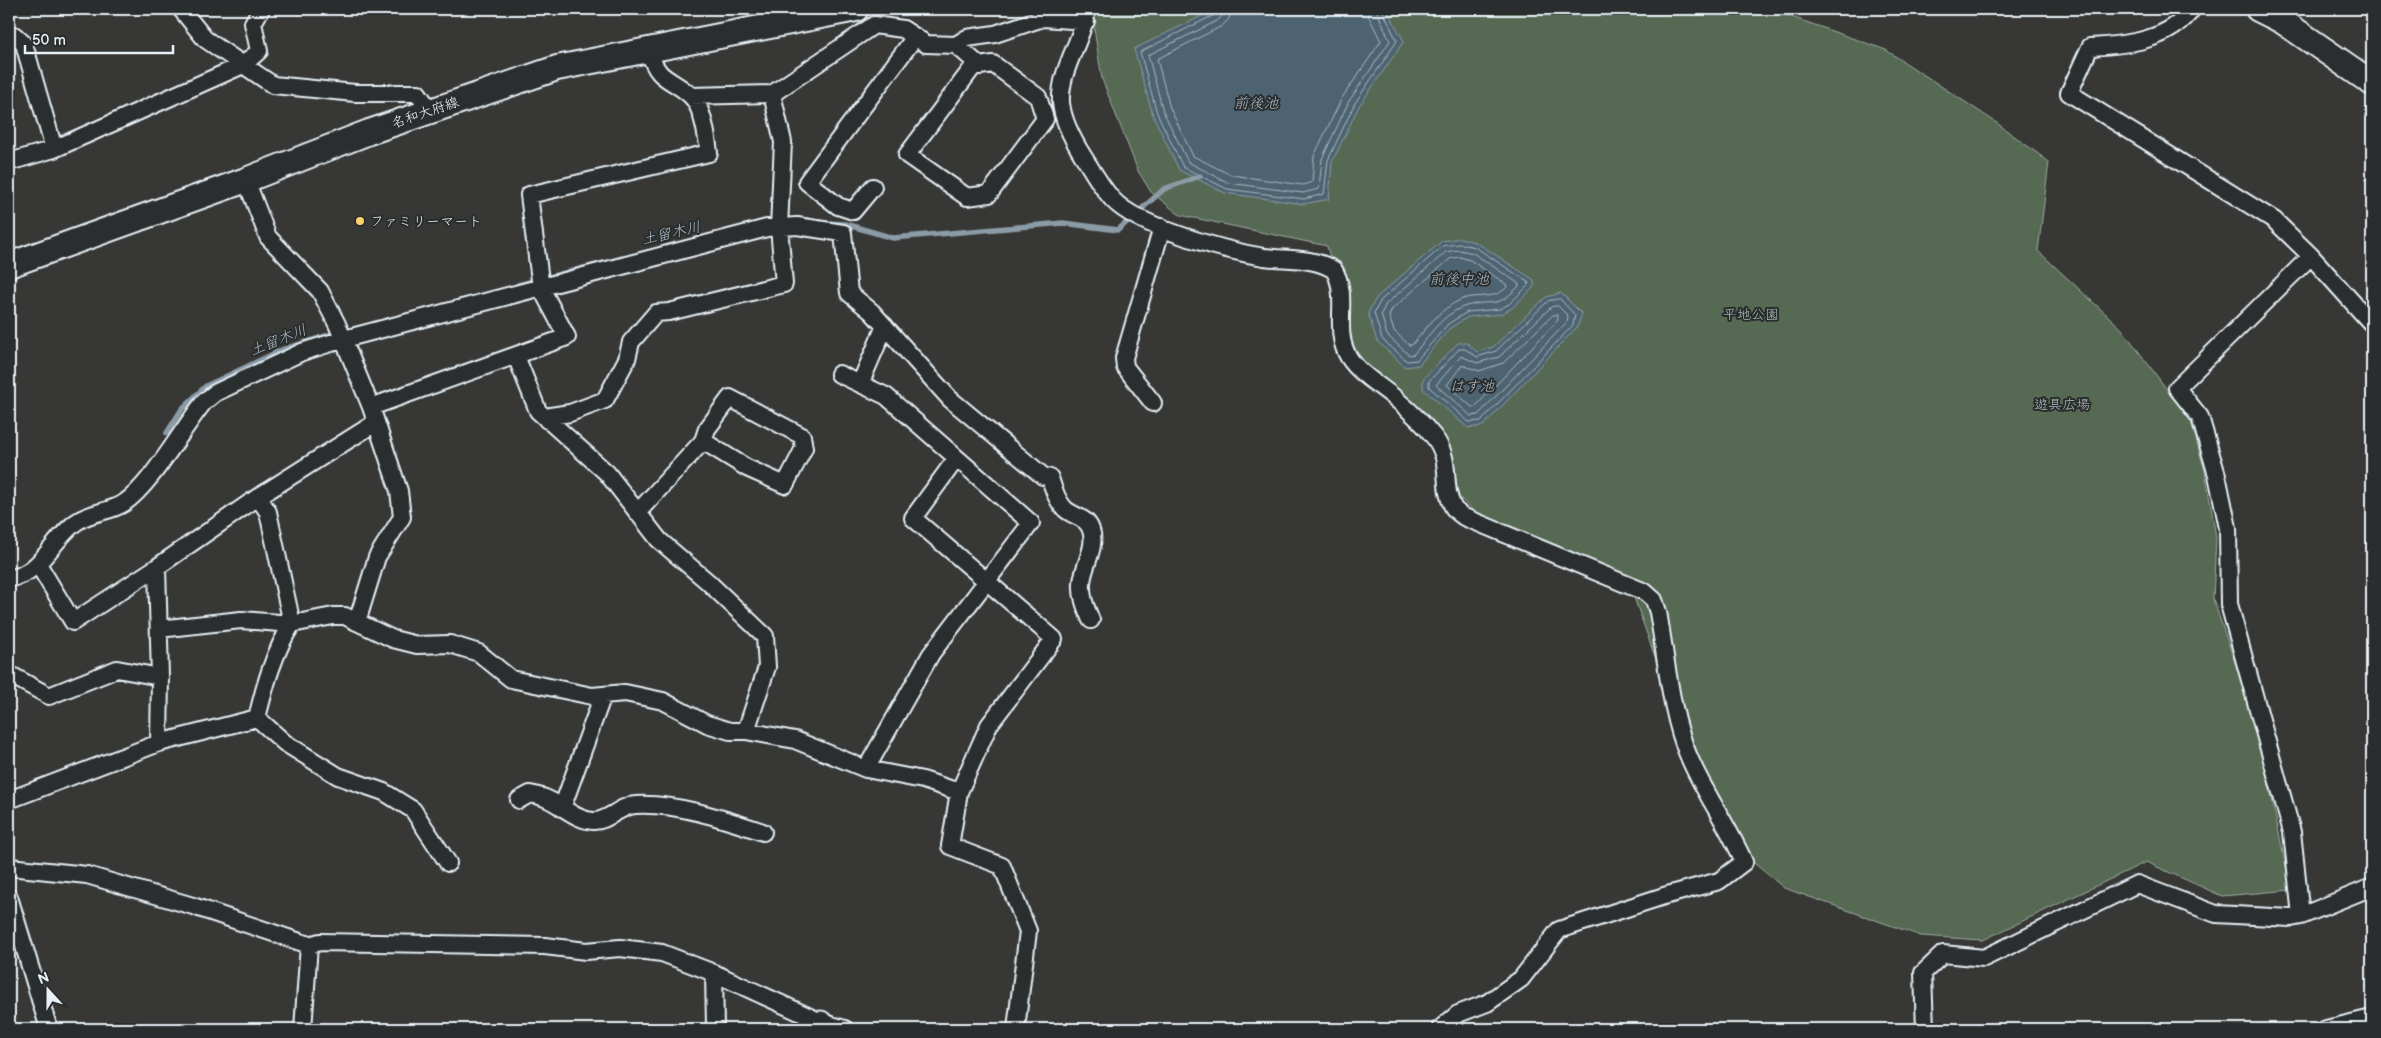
<svg xmlns="http://www.w3.org/2000/svg" width="2381" height="1038" viewBox="0 0 2381 1038" font-family="'Balsamiq Sans','Klee One',sans-serif">
	<style>
		.green { fill: #566953; stroke: #9fada6 }
		.water { fill: #4e6371; stroke: #8c9ca7 }
		.lines { fill: none; stroke-linecap: round; stroke-linejoin: round }
		.shore { stroke: #aab8c2; stroke-width: 1 }
		.stream { stroke: #8c9ca7; stroke-width: 5.5 }
		.minor-casing { stroke: #e8f1f8; stroke-width: 20 }
		.tertiary-casing { stroke: #e8f1f8; stroke-width: 25 }
		.secondary-casing { stroke: #e8f1f8; stroke-width: 28 }
		.minor { stroke: #2a2d2e; stroke-width: 16 }
		.tertiary { stroke: #2a2d2e; stroke-width: 21 }
		.secondary { stroke: #2a2d2e; stroke-width: 24 }
		.poi-dot { fill: #ffd166; stroke: #2a2d2e; stroke-width: 2 }
		.labels { text-anchor: middle; stroke-width: 4; stroke-linejoin: round; paint-order: stroke }
		.street-label { font-size: 14px; fill: #e8f1f8; stroke: #2a2d2e }
		.poi-label { font-size: 14px; fill: #e8f1f8; stroke: #2a2d2e; text-anchor: start }
		.park-label { font-size: 14px; fill: #aebbb6; stroke: #2a2d2e }
		.water-label { font-size: 15px; font-style: italic; fill: #aab8c2; stroke: #2a2d2e }
	</style>
	<rect width="100%" height="100%" fill="#373835"/>
	<filter id="ink" filterUnits="userSpaceOnUse"><feTurbulence type="fractalNoise" baseFrequency=".02" numOctaves="2"/><feDisplacementMap in="SourceGraphic" scale="10" xChannelSelector="R" yChannelSelector="G"/><feConvolveMatrix kernelMatrix="1 2 1 2 8 2 1 2 1" color-interpolation-filters="sRGB"/></filter>
	<g filter="url(#ink)">
		<path class="green" d="M 1091,9 L 1769,9 L 1886,50 L 1994,121 L 2049,162 L 2038,251 L 2122,329 L 2191,422 L 2205,471 L 2216,537 L 2213,599 L 2256,723 L 2291,890 L 2222,896 L 2146,862 L 1983,940 L 1921,936 L 1784,888 L 1742,853 L 1696,773 L 1630,586 L 1493,528 L 1455,494 L 1429,440 L 1357,363 L 1327,246 L 1180,215 L 1151,192 L 1138,171 L 1102,79 Z"/>
		<path class="water" d="M 1216,9 L 1386,9 L 1404,41 L 1359,106 L 1332,162 L 1329,199 L 1304,204 L 1225,193 L 1179,170 L 1153,115 L 1134,49 Z
			M 1461,238 L 1477,243 L 1534,280 L 1534,287 L 1512,308 L 1501,314 L 1468,317 L 1450,328 L 1419,365 L 1405,367 L 1377,341 L 1368,313 L 1377,297 L 1442,241 Z
			M 1561,293 L 1582,314 L 1577,327 L 1483,426 L 1468,428 L 1423,389 L 1423,379 L 1458,343 L 1467,343 L 1477,352 L 1493,347 L 1546,297 Z"/>
		<g class="lines">
			<path class="shore" d="M 1217,9 L 1214,15 L 1140,52 L 1157,113 L 1183,167 L 1227,189 L 1304,199 L 1324,194 L 1328,160 L 1355,103 L 1397,41 L 1382,9
				M 1223,9 L 1222,16 L 1217,21 L 1148,55 L 1163,111 L 1188,162 L 1229,183 L 1303,193 L 1319,189 L 1322,159 L 1349,101 L 1390,41 L 1376,9
				M 1231,9 L 1229,19 L 1222,26 L 1157,59 L 1170,108 L 1193,156 L 1231,175 L 1303,185 L 1312,182 L 1314,156 L 1342,98 L 1381,41 L 1369,17 L 1368,9
				M 1461,244 L 1475,247 L 1528,282 L 1529,285 L 1509,304 L 1500,309 L 1467,312 L 1448,324 L 1417,360 L 1407,361 L 1382,339 L 1374,313 L 1381,300 L 1443,246 Z
				M 1460,250 L 1473,253 L 1518,283 L 1519,286 C 1495,311 1494,298 1466,306 C 1443,313 1428,337 1414,354 L 1409,355 L 1387,335 L 1381,314 L 1386,304 L 1446,252 Z
				M 1460,257 L 1470,260 L 1506,284 L 1507,287 C 1494,301 1476,293 1460,300 C 1439,310 1427,327 1412,345 L 1409,345 L 1394,331 L 1389,316 L 1392,309 L 1450,259 Z
				M 1560,299 L 1575,315 L 1573,325 L 1481,421 L 1469,422 L 1429,387 L 1429,381 L 1459,349 L 1465,349 L 1477,357 L 1496,351 L 1548,301 Z
				M 1558,306 L 1568,316 L 1567,322 L 1478,415 L 1471,416 L 1436,385 L 1461,356 L 1477,363 L 1499,357 L 1551,307 Z
				M 1553,315 L 1557,315 L 1558,320 L 1475,407 L 1472,407 L 1447,385 L 1462,365 L 1479,371 L 1503,363 Z"/>
			<path class="stream" d="M 826,223 L 845,224 L 893,238 L 1063,223 L 1118,230 L 1164,189 L 1200,176
				M 518,285 L 623,258
				M 167,433 L 182,409 L 206,386 L 284,349 L 338,332"/>
			<g class="minor-casing">
				<path id="minor" d="M 181,9 L 205,39 L 273,85 L 355,93 L 418,93 L 430,110
					M 1087,9 C 1083,41 1059,69 1061,103 C 1063,122 1073,140 1083,156 C 1092,170 1101,187 1113,200 C 1138,227 1227,251 1264,257 C 1287,260 1314,257 1334,270 C 1349,295 1334,326 1346,352 C 1355,372 1380,385 1396,399 C 1409,410 1424,424 1434,437 C 1453,461 1441,485 1453,507 C 1455,511 1460,514 1464,517 L 1645,592 L 1654,600 L 1658,612 C 1666,657 1671,716 1689,757 C 1704,793 1728,825 1744,862 L 1719,881 L 1664,896 L 1559,930 L 1521,979 L 1487,1003 L 1458,1014 L 1440,1029
					M 2192,9 C 2170,41 2125,45 2090,47 L 2069,93 L 2274,220 L 2311,256 L 2372,324
					M 9,36 L 14,35 L 24,44 L 54,149
					M 956,45 L 967,38 L 995,34 L 1043,18 L 1086,21
					M 691,96 L 772,94 L 874,25 L 903,29 L 926,44 L 956,45 L 980,66 L 993,64 L 1038,97 L 1045,119 L 989,194 L 967,197 L 907,155 L 976,63
					M 9,162 L 54,149 L 243,65 L 259,51 L 253,23 L 261,9
					M 873,187 L 853,211 L 838,206 L 807,182 L 915,37
					M 516,356 L 538,411 L 607,473 L 659,540 L 707,581 L 765,636 L 767,667 L 746,731
					M 839,374 L 886,396 L 1031,523 L 931,654 L 866,769
					M 860,384 L 885,326
					M 1153,403 L 1125,367 L 1124,358 L 1162,227
					M 371,407 L 567,337 L 541,288 L 529,195 L 709,153 C 707,137 703,106 690,95 C 670,77 658,82 649,51
					M 547,420 L 551,416 L 570,413 L 605,400 L 627,359 L 631,342 L 656,313 L 669,312 L 784,284 L 779,227 L 783,142 L 772,94
					M 956,459 L 913,518 L 1054,639 L 989,725 L 959,792 L 950,846 L 1002,866 L 1028,931 L 1016,1029
					M 637,513 L 703,441 L 707,429 L 730,398 L 802,436 L 804,448 L 785,485 L 747,468 L 703,441
					M 38,564 L 73,622 L 157,567
					M 9,578 C 40,576 55,535 78,521 C 91,512 110,512 124,503 C 151,485 182,429 204,402 L 215,393 L 302,352 L 344,339 L 767,228 L 797,226 L 843,233 L 849,293 L 872,312 L 950,399 L 1043,476 L 1050,478 C 1053,488 1057,501 1065,509 C 1074,517 1087,517 1091,530 C 1097,547 1083,566 1082,583 C 1081,597 1086,608 1091,620
					M 357,622 L 393,639 L 417,645 L 450,644 L 479,653 L 511,679 L 592,696 L 625,693 L 663,701 L 707,724 L 730,731 L 746,731 L 795,740 L 866,769 L 923,780 L 959,792
					M 159,629 L 241,620 L 292,624 L 333,616 L 345,616 L 357,622 L 377,557 L 402,517 L 399,491 L 371,407 L 337,324 L 320,291 L 268,237 L 246,180
					M 9,674 L 49,696 L 117,669 L 160,677
					M 257,718 C 265,685 274,652 292,624 L 268,512 L 258,497
					M 159,743 L 257,718 L 285,743 L 338,776 L 384,792 L 413,810 L 448,863
					M 9,800 L 159,743 L 160,677 L 157,567 L 258,497 L 375,423
					M 519,800 L 530,794 C 535,795 540,796 545,798 C 561,804 575,820 593,821 C 608,822 620,805 636,805 C 677,803 724,819 763,832
					M 562,808 L 603,695
					M 9,867 L 87,875 L 193,906 L 309,945 L 320,942 L 545,946 L 586,951 L 620,948 L 662,953 L 714,973 L 821,1022 L 845,1029
					M 9,897 L 49,1029
					M 2301,916 L 2292,832 L 2229,604 L 2228,528 L 2217,475 L 2200,417 L 2177,388 L 2311,256
					M 303,1029 L 309,945
					M 712,1029 L 715,1026 L 714,973
					M 1925,1029 L 1923,973 L 1943,954 L 1984,958 L 2137,884 L 2216,914 L 2291,918 L 2301,916 L 2372,887
					M 2326,1029 L 2372,1018"/>
			</g>
			<g class="tertiary-casing">
				<path id="tertiary" d="M 820,1029 L 821,1022"/>
			</g>
			<g class="secondary-casing">
				<path id="secondary" d="M 2258,9 L 2282,21 L 2372,83
					M 9,265 L 246,180 L 369,132 L 557,68 L 856,9"/>
			</g>
			<use href="#minor" class="minor"/>
			<use href="#tertiary" class="tertiary"/>
			<use href="#secondary" class="secondary"/>
		</g>
	</g>
	<circle class="poi-dot" cx="360" cy="221" r="5"/>
	<g class="labels">
		<g class="street-label">
			<text transform="translate(425 112) rotate(-19)" y="5">名和大府線</text>
		</g>
		<g class="poi-label">
			<text x="370" y="226">ファミリーマート</text>
		</g>
		<g class="park-label">
			<text x="1751" y="319">平地公園</text>
			<text x="2062" y="409">遊具広場</text>
		</g>
		<g class="water-label">
			<text x="1256" y="108">前後池</text>
			<text transform="translate(671 233) rotate(-13)" y="5">土留木川</text>
			<text x="1459" y="284">前後中池</text>
			<text transform="translate(278 340) rotate(-22)" y="5">土留木川</text>
			<text x="1472" y="391">はす池</text>
		</g>
	</g>
	<rect width="2381" height="1038" fill="none" stroke="#2a2d2e" stroke-width="30"/>
	<rect x="15" y="15" width="2351" height="1008" fill="none" stroke="#e8f1f8" stroke-width="2" filter="url(#ink)"/>
	<g transform="translate(48 990) rotate(339)" stroke="#2a2d2e" stroke-width="4" paint-order="stroke">
	<path d="M0-4L9 19L0 12L-9 19Z" fill="#e8f1f8"/>
	<text y="-8" font-size="14" font-weight="bold" text-anchor="middle" fill="#e8f1f8">N</text>
	</g>
	<path d="M25 45v8h148v-8" fill="none" stroke="#e8f1f8" stroke-width="2.5"/>
	<text x="32" y="45" font-size="15" fill="#e8f1f8" stroke="#2a2d2e" stroke-width="4" paint-order="stroke">50 m</text>
</svg>
